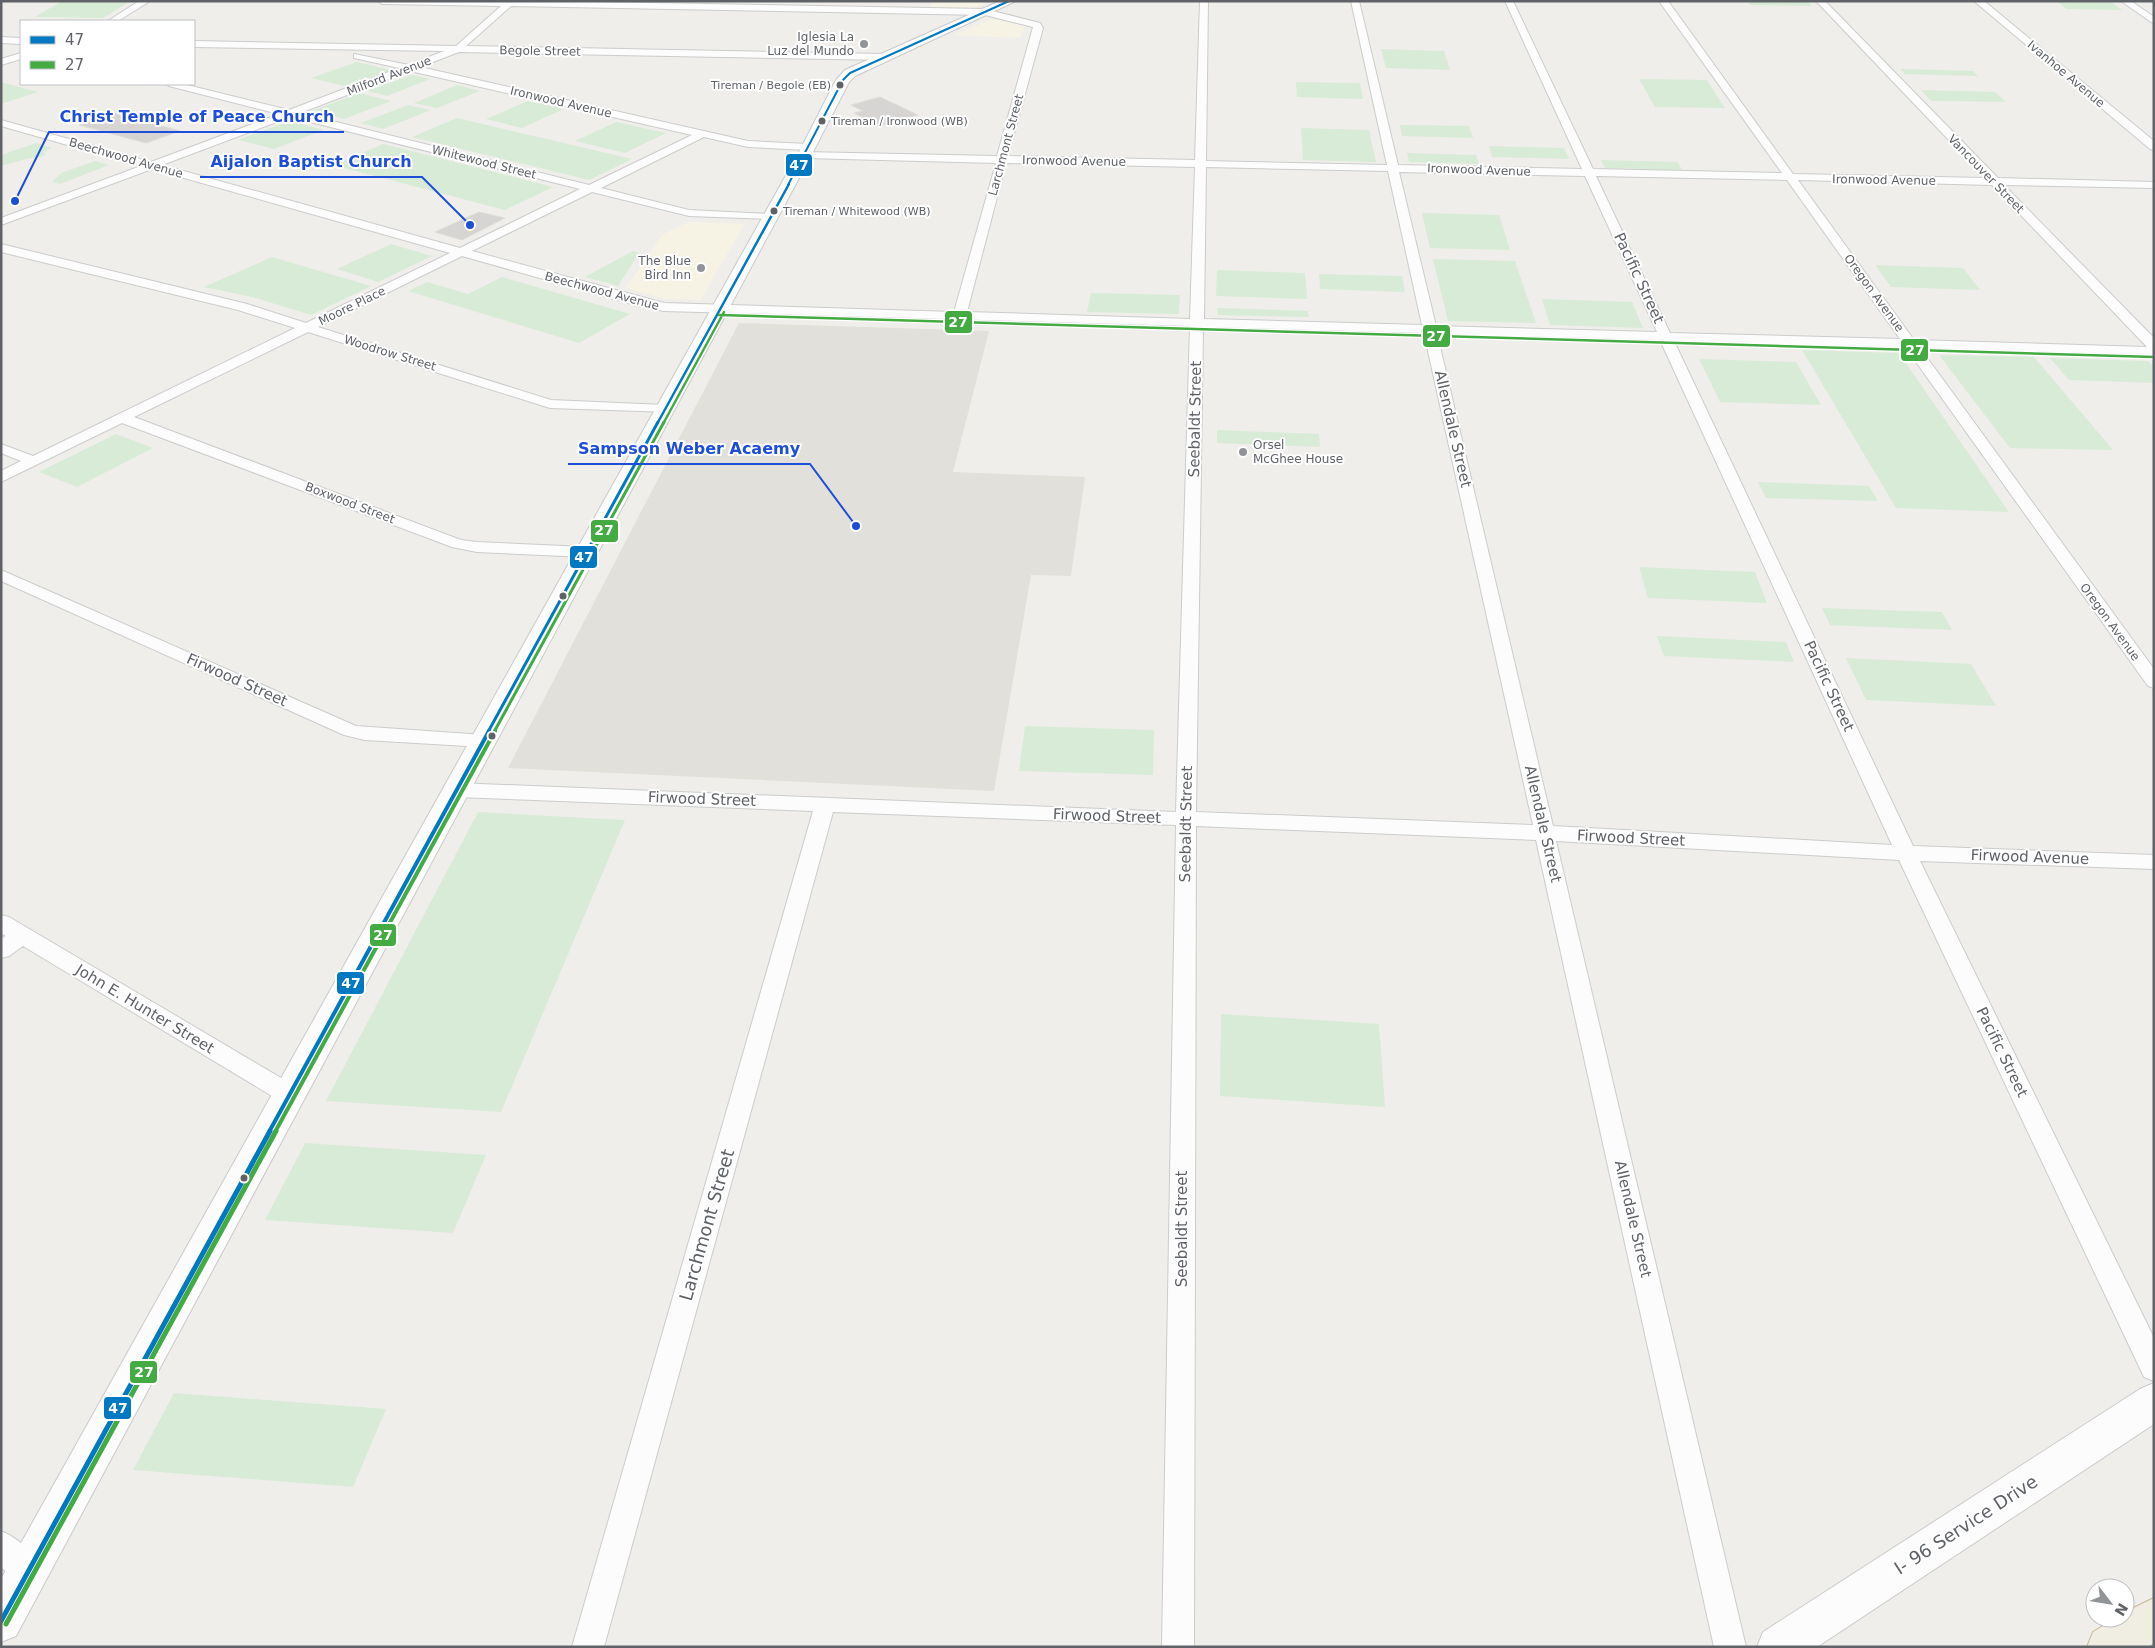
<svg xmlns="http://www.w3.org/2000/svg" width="2155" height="1648" viewBox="0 0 2155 1648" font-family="'DejaVu Sans',sans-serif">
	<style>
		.commercial { fill: #f7f3e4 }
		.education { fill: #e2e0da }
		.green { fill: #d8ebd6 }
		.building { fill: #d6d5d3; stroke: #deddd9 }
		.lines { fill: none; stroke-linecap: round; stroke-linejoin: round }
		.street-casing { stroke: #cbcccc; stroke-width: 2 }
		.secondary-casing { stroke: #cacacb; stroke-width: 2 }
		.highway-casing { stroke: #c8b996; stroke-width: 2 }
		.street { fill: #fdfcfc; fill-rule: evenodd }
		.secondary { fill: #fdfcfc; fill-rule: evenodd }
		.highway { fill: #f0ede3; fill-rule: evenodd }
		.bus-1-far4-casing { stroke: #fff; stroke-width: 4 }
		.bus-1-far3-casing { stroke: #fff; stroke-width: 5 }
		.bus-1-far2-casing { stroke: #fff; stroke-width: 6 }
		.bus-1-far1-casing { stroke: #fff; stroke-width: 8 }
		.bus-1-casing { stroke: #fff; stroke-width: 9 }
		.bus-2-far3-casing { stroke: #fff; stroke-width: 5 }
		.bus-2-far2-casing { stroke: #fff; stroke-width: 6 }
		.bus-2-far1-casing { stroke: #fff; stroke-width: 8 }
		.bus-2-casing { stroke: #fff; stroke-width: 9 }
		.bus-1-far4 { stroke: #0079c2; stroke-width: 2 }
		.bus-1-far3 { stroke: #0079c2; stroke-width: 2.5 }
		.bus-1-far2 { stroke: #0079c2; stroke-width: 3 }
		.bus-1-far1 { stroke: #0079c2; stroke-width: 4 }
		.bus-1 { stroke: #0079c2; stroke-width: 5 }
		.bus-2-far3 { stroke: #44aa42; stroke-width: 2.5 }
		.bus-2-far2 { stroke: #44aa42; stroke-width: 3 }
		.bus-2-far1 { stroke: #44aa42; stroke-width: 4 }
		.bus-2 { stroke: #44aa42; stroke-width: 5 }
		.poi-dot { fill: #919496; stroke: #fff; stroke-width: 2 }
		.bus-dot { fill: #5f6368; stroke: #fff; stroke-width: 2 }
		.labels { text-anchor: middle; stroke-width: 4; stroke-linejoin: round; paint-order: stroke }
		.far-bus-label { font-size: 11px; fill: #5f6368; stroke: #fff; text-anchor: start }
		.far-poi-label { font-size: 12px; fill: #5f6368; stroke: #fff; text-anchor: end }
		.far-street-label { font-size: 12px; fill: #5f6368; stroke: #fff }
		.street-label { font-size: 15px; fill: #5f6368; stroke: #fff }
		.near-street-label { font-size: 18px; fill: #5f6368; stroke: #fff }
		.leader { fill: none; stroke: #1d4ed8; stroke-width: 2 }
		.callout-dot { fill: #1d4ed8; stroke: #fff; stroke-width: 2 }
		.callout-label { font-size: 16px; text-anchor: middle; font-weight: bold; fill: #1d4ed8; stroke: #fff; stroke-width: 4; stroke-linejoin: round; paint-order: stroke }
		.line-badge { stroke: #fff; stroke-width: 2 }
		.badge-label { font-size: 14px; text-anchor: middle; font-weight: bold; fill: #fff }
	</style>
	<rect width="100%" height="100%" fill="#efeeea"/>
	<path class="commercial" d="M 932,1 L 990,1 L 974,8 L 930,7 Z
		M 992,19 L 1025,26 L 1020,38 L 955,35 Z
		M 688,222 L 744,224 L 701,300 L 666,299 L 626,288 L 662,235 Z"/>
	<path class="education" d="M 739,323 L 989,331 L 953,472 L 1085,477 L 1071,576 L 1031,575 L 994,791 L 508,768 Z"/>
	<path class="green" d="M 62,1 L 129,2 L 103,18 L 35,17 Z
		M 1747,1 L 1808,1 L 1812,6 L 1750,5 Z
		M 2056,1 L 2110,1 L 2122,10 L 2067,9 Z
		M 1381,49 L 1444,51 L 1450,70 L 1386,68 Z
		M 357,62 L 391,70 L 345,86 L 311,78 Z
		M 1901,69 L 1973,71 L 1978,76 L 1905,74 Z
		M 411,75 L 430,79 L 387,96 L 367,91 Z
		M 1639,79 L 1707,80 L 1725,108 L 1655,107 Z
		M 1,82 L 38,92 L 1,104 Z
		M 1296,82 L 1360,83 L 1363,99 L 1297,97 Z
		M 457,85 L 480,91 L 437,108 L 414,103 Z
		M 1921,90 L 1995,92 L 2006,102 L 1931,101 Z
		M 359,93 L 391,101 L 344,119 L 312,111 Z
		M 528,101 L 564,109 L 522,128 L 486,119 Z
		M 408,105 L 431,110 L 383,129 L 361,123 Z
		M 457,118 L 632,159 L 589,180 L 412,137 Z
		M 289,121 L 324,130 L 274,149 L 238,140 Z
		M 616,122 L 666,133 L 625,153 L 575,141 Z
		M 1400,125 L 1469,126 L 1473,138 L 1402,136 Z
		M 1301,128 L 1369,130 L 1376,162 L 1303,160 Z
		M 36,143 L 52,148 L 44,152 L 45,155 L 43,156 L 26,159 L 1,166 L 1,155 Z
		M 383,144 L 553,187 L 505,210 L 333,165 Z
		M 1489,146 L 1564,148 L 1569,159 L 1492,157 Z
		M 1407,153 L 1476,155 L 1479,164 L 1409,162 Z
		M 1601,160 L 1678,162 L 1682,170 L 1605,168 Z
		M 95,161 L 109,165 L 60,184 L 52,182 L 61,173 Z
		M 1422,213 L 1499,215 L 1510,250 L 1430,248 Z
		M 391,244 L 432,256 L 378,282 L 337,269 Z
		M 633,251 L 639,253 L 618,286 L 585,277 Z
		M 272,257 L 371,286 L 311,315 L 252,297 L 204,287 Z
		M 1433,259 L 1515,261 L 1536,323 L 1448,321 Z
		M 1875,265 L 1963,268 L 1980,290 L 1891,287 Z
		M 1217,270 L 1305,273 L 1307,299 L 1216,296 Z
		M 1319,274 L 1402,276 L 1405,292 L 1320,289 Z
		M 502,277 L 630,314 L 579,343 L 408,291 L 427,282 L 468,294 Z
		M 1091,293 L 1180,295 L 1179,314 L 1087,312 Z
		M 1542,299 L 1632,302 L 1643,328 L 1550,325 Z
		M 1217,308 L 1308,311 L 1309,317 L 1218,315 Z
		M 1802,350 L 1899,353 L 2009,512 L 1896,508 Z
		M 1939,355 L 2034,357 L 2113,450 L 2010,448 Z
		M 2050,358 L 2148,361 L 2154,367 L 2154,383 L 2069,380 Z
		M 1699,359 L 1796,362 L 1821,405 L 1720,402 Z
		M 1217,430 L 1319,434 L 1320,447 L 1217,443 Z
		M 116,434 L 153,448 L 77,487 L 39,472 Z
		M 1758,482 L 1869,486 L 1878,501 L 1766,498 Z
		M 1639,567 L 1755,572 L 1767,603 L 1648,598 Z
		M 1822,608 L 1942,612 L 1952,630 L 1830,625 Z
		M 1657,636 L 1786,642 L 1794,662 L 1664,656 Z
		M 1846,658 L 1971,664 L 1996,706 L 1866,700 Z
		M 1025,726 L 1154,730 L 1153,775 L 1019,771 Z
		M 478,812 L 625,820 L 501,1112 L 326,1101 Z
		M 1221,1014 L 1379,1024 L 1385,1107 L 1220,1096 Z
		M 305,1143 L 486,1155 L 453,1233 L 265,1220 Z
		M 174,1393 L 386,1409 L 353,1487 L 133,1470 Z"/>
	<path class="building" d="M 880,97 L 918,115 L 879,126 L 854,113 L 863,111 L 851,105 Z
		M 114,113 L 180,131 L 146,143 L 79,125 Z
		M 479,212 L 505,218 L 462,240 L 435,232 Z"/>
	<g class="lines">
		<g class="street-casing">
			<path id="street" d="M 139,1 L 150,1 L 118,21 L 108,21 Z
				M 378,1 L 539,1 L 985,9 L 1040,23 L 1043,28 L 1008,156 L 1195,160 L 1200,1 L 1208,1 L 1206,161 L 1387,165 L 1351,1 L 1359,1 L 1398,165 L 1582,169 L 1505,1 L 1513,1 L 1593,169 L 1782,173 L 1659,1 L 1668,1 L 1793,174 L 1985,178 L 1816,1 L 1825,1 L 1998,178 L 2154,182 L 2154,188 L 2004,185 L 2154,338 L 2154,355 L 1920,348 L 2154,669 L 2154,688 L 2148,686 L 1906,348 L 1674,341 L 1913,846 L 2154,855 L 2154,869 L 1920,861 L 2154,1338 L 2154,1381 L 2144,1377 L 1899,860 L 1556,841 L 1746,1647 L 1714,1647 L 1536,840 L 1196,826 L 1194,1647 L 1162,1647 L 1176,825 L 833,812 L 604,1647 L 572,1647 L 813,811 L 456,797 L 449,795 L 446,790 L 449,785 L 456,783 L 1176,812 L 1190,326 L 664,311 L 642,307 L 462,256 L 318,327 L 551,400 L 665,405 L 670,406 L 672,409 L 670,412 L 550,408 L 308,332 L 134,417 L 461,540 L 477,542 L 586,547 L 592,549 L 594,552 L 592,555 L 586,557 L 477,552 L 452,547 L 122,423 L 1,482 L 1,471 L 21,461 L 1,453 L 1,444 L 33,456 L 295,328 L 238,310 L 1,252 L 1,244 L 247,304 L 306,323 L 450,253 L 152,169 L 1,225 L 1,218 L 141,166 L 1,126 L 1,120 L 151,162 L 279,114 L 169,86 L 167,84 L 183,84 L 289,110 L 399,68 L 354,58 L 354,54 L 409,65 L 444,51 L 194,47 L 194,41 L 456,46 L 501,6 L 382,4 ZM 511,6 L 985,15 L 1033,27 L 997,156 L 804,152 L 799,155 L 804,158 L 996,163 L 954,312 L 664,303 L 472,251 L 592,192 L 689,216 L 774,219 L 776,217 L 770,214 L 689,210 L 601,188 L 704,137 L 748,147 L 808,150 L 813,147 L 808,144 L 748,141 L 420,67 L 459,52 L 886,60 L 891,57 L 886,54 L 466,46 ZM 410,71 L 692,135 L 589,185 L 300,113 ZM 290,117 L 580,189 L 460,248 L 162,165 ZM 1006,163 L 1195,167 L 1190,319 L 967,312 ZM 1206,167 L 1388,171 L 1422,325 L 1204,319 ZM 1399,172 L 1585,176 L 1657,332 L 1436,326 ZM 1596,176 L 1787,180 L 1900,339 L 1670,333 ZM 1798,180 L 1992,185 L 2147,347 L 1914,340 ZM 1203,327 L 1424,333 L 1533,825 L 1196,812 ZM 1437,334 L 1660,340 L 1892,845 L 1553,826 Z
				M 1974,1 L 1984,1 L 2154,141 L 2154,150 L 2150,149 Z
				M 2121,1 L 2131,1 L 2154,17 L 2154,24 Z
				M 1,37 L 21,38 L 21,44 L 1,43 Z
				M 21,53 L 21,59 L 1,65 L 1,59 Z
				M 1,570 L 356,726 L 484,735 L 491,737 L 493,741 L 491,745 L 484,747 L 365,740 L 344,735 L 1,581 Z
				M 1,915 L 9,917 L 298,1088 L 302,1095 L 298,1102 L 290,1105 L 282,1102 L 23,946 L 9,956 L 1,958 L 1,939 L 6,936 L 1,933 Z
				M 1,1531 C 18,1538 36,1554 43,1571 L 39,1582 L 28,1586 L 17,1582 L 1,1567 Z"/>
		</g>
		<g class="secondary-casing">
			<path id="secondary" d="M 1000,1 L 1016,1 L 855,76 L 849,82 L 813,152 L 16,1636 L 1,1642 L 1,1579 L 799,152 L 836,80 L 845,70 Z
				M 2154,1383 L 2154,1424 L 1817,1647 L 1757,1647 L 1763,1632 L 2140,1389 Z"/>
		</g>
		<g class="highway-casing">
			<path id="highway" d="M 2154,1598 L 2154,1643 L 2148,1647 L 2087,1647 L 2093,1632 L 2116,1618 L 2125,1618 L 2125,1612 Z"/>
		</g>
		<use href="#street" class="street"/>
		<use href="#secondary" class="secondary"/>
		<use href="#highway" class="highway"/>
		<g class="bus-1-far4-casing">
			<path id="bus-1-far4" d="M 788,185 L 843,80 L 850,73 L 1009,1"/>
		</g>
		<g class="bus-1-far3-casing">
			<path id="bus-1-far3" d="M 657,424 L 789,184"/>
		</g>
		<g class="bus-1-far2-casing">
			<path id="bus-1-far2" d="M 488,732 L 658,422"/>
		</g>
		<g class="bus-1-far1-casing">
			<path id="bus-1-far1" d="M 269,1132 L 489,731"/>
		</g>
		<g class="bus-1-casing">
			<path id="bus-1" d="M 1,1621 L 270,1131"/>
		</g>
		<g class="bus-2-far3-casing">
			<path id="bus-2-far3" d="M 719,315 L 2154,357
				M 663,424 L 724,312"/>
		</g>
		<g class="bus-2-far2-casing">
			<path id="bus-2-far2" d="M 494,732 L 664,422"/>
		</g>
		<g class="bus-2-far1-casing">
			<path id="bus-2-far1" d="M 275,1132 L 495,731"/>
		</g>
		<g class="bus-2-casing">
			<path id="bus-2" d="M 6,1624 L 276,1131"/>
		</g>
		<use href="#bus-1-far4" class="bus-1-far4"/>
		<use href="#bus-1-far3" class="bus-1-far3"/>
		<use href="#bus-1-far2" class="bus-1-far2"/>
		<use href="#bus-1-far1" class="bus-1-far1"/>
		<use href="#bus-1" class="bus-1"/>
		<use href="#bus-2-far3" class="bus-2-far3"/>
		<use href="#bus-2-far2" class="bus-2-far2"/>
		<use href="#bus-2-far1" class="bus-2-far1"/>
		<use href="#bus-2" class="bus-2"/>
	</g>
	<g class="poi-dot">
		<circle cx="864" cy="44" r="5"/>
		<circle cx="701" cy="268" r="5"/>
		<circle cx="1243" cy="452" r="5"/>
	</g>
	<g class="bus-dot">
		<circle cx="840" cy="85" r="4.5"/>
		<circle cx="822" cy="121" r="4.5"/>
		<circle cx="774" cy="211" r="4.5"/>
		<circle cx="563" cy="596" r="4.5"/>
		<circle cx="492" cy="736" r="4.5"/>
		<circle cx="244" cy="1178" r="4.5"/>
	</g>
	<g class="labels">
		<g class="far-bus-label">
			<text x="831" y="89" text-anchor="end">Tireman / Begole (EB)</text>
			<text x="831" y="125">Tireman / Ironwood (WB)</text>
			<text x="783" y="215">Tireman / Whitewood (WB)</text>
		</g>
		<g class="far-poi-label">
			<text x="854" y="41">Iglesia La<tspan x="854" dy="14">Luz del Mundo</tspan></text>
			<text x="691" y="265">The Blue<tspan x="691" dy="14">Bird Inn</tspan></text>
			<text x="1253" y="449" text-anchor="start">Orsel<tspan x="1253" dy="14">McGhee House</tspan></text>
		</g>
		<g class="far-street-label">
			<text transform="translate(540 51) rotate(1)" y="4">Begole Street</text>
			<text transform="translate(2066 74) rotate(40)" y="4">Ivanhoe Avenue</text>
			<text transform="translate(389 76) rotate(-21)" y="4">Milford Avenue</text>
			<text transform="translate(561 102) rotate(13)" y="4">Ironwood Avenue</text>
			<text transform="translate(1006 145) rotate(-75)" y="4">Larchmont Street</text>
			<text transform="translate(126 158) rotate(16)" y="4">Beechwood Avenue</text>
			<text transform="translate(1074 161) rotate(1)" y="4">Ironwood Avenue</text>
			<text transform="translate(484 162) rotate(14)" y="4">Whitewood Street</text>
			<text transform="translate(1479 170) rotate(2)" y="4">Ironwood Avenue</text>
			<text transform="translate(1986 174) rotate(46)" y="4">Vancouver Street</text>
			<text transform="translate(1884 180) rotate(1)" y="4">Ironwood Avenue</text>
			<text transform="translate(602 291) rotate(15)" y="4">Beechwood Avenue</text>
			<text transform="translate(1874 293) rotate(54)" y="4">Oregon Avenue</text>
			<text transform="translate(352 306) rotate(-26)" y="4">Moore Place</text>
			<text transform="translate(390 353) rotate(17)" y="4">Woodrow Street</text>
			<text transform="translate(350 503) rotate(21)" y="4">Boxwood Street</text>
			<text transform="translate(2110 622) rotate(54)" y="4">Oregon Avenue</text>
		</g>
		<g class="street-label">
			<text transform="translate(1639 278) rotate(65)" y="5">Pacific Street</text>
			<text transform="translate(1195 419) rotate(-89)" y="5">Seebaldt Street</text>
			<text transform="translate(1453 429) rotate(77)" y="5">Allendale Street</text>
			<text transform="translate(237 680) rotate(24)" y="5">Firwood Street</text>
			<text transform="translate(1829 686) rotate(65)" y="5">Pacific Street</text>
			<text transform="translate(702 799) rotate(2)" y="5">Firwood Street</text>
			<text transform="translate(1107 816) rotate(2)" y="5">Firwood Street</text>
			<text transform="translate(1186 824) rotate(-89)" y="5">Seebaldt Street</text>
			<text transform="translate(1543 824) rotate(77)" y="5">Allendale Street</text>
			<text transform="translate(1631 838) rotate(3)" y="5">Firwood Street</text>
			<text transform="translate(2030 857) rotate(2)" y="5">Firwood Avenue</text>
			<text transform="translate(145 1009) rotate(31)" y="5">John E. Hunter Street</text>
			<text transform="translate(2002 1052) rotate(64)" y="5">Pacific Street</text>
			<text transform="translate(1633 1219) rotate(77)" y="5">Allendale Street</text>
			<text transform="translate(1182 1229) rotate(-90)" y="5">Seebaldt Street</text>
		</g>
		<g class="near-street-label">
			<text transform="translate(707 1225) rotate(-74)" y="6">Larchmont Street</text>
			<text transform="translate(1966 1525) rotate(-33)" y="6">I- 96 Service Drive</text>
		</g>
	</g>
	<path class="leader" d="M15 201L49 132H344M470 225L422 177H200M856 526L810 464H568"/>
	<g class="callout-dot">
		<circle cx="15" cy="201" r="5"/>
		<circle cx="470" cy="225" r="5"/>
		<circle cx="856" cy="526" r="5"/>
	</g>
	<g class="callout-label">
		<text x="197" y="122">Christ Temple of Peace Church</text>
		<text x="311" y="167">Aijalon Baptist Church</text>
		<text x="689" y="454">Sampson Weber Acaemy</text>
	</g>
	<g class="line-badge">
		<rect x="785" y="153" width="28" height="24" rx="5" fill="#0079c2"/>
		<rect x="944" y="310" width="29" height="24" rx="5" fill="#44aa42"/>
		<rect x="1422" y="324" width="29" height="24" rx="5" fill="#44aa42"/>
		<rect x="1900" y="338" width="29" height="24" rx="5" fill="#44aa42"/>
		<rect x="590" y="519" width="29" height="24" rx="5" fill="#44aa42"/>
		<rect x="569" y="545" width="29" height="24" rx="5" fill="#0079c2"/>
		<rect x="369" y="923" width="28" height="24" rx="5" fill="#44aa42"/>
		<rect x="336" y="971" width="29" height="24" rx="5" fill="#0079c2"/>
		<rect x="129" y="1360" width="29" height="24" rx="5" fill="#44aa42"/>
		<rect x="103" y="1396" width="29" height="24" rx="5" fill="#0079c2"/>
	</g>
	<g class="badge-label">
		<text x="799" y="170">47</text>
		<text x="958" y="327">27</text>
		<text x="1436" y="341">27</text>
		<text x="1915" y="355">27</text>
		<text x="604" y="535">27</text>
		<text x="584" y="562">47</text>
		<text x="383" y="940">27</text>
		<text x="351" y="988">47</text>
		<text x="144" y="1377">27</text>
		<text x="118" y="1413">47</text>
	</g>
	<rect width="2155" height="1648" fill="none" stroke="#5f6368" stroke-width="5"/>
	<rect x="20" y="20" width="175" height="65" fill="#ffffff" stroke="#bfc1c3"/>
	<rect x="30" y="36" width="25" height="8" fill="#0079c2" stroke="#bfc1c3"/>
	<text x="65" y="45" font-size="15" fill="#5f6368">47</text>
	<rect x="30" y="61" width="25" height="8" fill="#44aa42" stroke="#bfc1c3"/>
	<text x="65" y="70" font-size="15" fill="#5f6368">27</text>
	<g transform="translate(2110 1603) rotate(121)"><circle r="24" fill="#ffffff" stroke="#bfc1c3"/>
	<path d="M0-4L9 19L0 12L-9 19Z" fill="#919496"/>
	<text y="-8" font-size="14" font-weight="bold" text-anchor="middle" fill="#5f6368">N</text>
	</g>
</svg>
